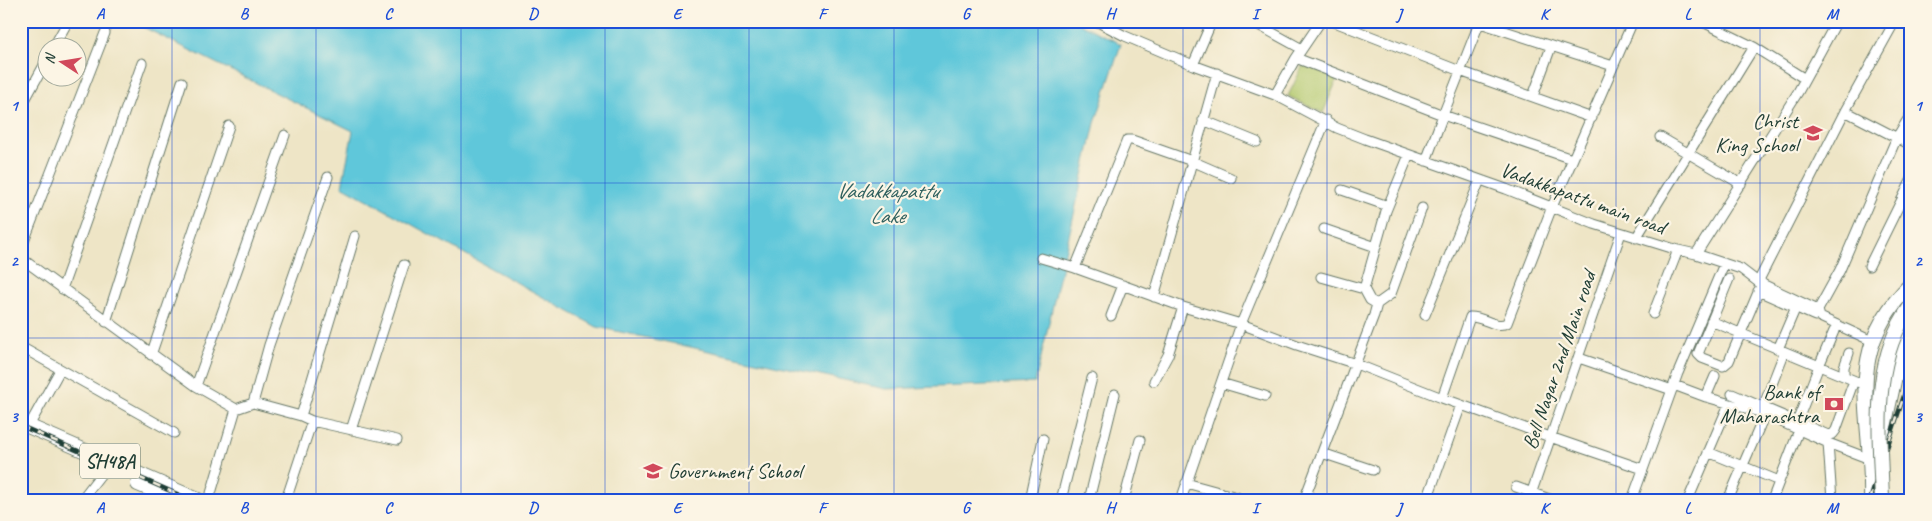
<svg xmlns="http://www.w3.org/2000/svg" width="1932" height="521" viewBox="0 0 1932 521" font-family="Caveat,sans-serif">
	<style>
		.green { fill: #b1c86c; stroke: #688250 }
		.water { fill: #5ec7da; stroke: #3e8287 }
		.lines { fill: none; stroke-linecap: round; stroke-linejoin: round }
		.street-casing { stroke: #677867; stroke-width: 11 }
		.primary-casing { stroke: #677867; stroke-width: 16 }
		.street { stroke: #fff; stroke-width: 9 }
		.primary { stroke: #fff; stroke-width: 14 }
		.rail-casing { stroke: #1f3d34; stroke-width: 4.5 }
		.rail { stroke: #fcf5e5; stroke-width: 2.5; stroke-dasharray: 8; stroke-linecap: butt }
		.primary-bridge-casing { stroke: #677867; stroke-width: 16; stroke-linecap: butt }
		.primary-bridge { stroke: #fff; stroke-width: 14 }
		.grid { fill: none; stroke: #1d4ed8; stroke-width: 1; stroke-opacity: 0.55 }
		.labels { text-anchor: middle; stroke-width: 4.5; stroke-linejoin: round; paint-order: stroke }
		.shield { fill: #fcf5e5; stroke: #617469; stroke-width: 1 }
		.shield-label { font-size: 20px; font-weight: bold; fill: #1f3d34 }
		.poi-label { font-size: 21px; fill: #1f3d34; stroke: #fcf5e5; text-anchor: end }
		.street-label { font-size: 21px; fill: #1f3d34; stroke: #fcf5e5 }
		.water-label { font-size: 22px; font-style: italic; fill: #2f605e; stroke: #fcf5e5 }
		.neatline { fill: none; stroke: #1d4ed8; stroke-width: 2 }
		.grid-label { font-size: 16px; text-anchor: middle; font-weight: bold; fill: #1d4ed8 }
	</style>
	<rect width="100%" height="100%" fill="#fcf5e5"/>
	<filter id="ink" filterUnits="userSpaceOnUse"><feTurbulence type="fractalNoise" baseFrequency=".02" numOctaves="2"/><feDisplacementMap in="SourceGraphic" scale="10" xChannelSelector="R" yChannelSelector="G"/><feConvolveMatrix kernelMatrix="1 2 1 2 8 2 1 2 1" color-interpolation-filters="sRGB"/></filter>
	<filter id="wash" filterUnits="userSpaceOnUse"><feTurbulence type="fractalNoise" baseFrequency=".0096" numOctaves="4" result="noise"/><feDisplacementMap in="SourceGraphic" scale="20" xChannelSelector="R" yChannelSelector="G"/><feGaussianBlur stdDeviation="1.12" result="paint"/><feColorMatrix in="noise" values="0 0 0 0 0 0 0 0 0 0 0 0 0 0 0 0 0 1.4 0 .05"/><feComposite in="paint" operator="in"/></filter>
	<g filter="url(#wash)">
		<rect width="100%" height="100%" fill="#eee5c6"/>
		<path class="green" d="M 1303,65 L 1338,77 L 1323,113 L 1288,96 Z"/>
		<path class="water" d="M 131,21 L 1075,21 L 1121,44 L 1095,123 L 1035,383 L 886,389 L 597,327 L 342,186 L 353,131 Z"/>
	</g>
	<g filter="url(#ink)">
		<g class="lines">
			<g class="street-casing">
				<path id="street" d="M 1096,21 L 1125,36 L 1193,65 L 1275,95 L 1337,128 L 1365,139 L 1506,189 L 1594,224 L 1678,250 L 1696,254 L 1741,269 L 1758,282 L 1818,310
					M 1251,21 L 1302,49
					M 1332,21 L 1460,71 L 1592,118
					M 1474,21 L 1613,66
					M 1701,21 L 1754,47 L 1805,79
					M 53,48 L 68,21
					M 1296,58 L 1443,115 L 1480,21
					M 1193,65 L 1212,21
					M 1275,95 L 1296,58 L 1321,21
					M 1533,96 L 1551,47
					M 21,107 L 48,58
					M 1845,111 L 1895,21
					M 1203,120 L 1257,142
					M 1326,120 L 1241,324 L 1297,345 L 1356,364 L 1442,398 L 1550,437 L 1643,469
					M 1660,137 L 1741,184
					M 1426,161 L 1443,115 L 1572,159
					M 1342,190 L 1388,206
					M 1324,229 L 1376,247
					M 1636,238 L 1754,47
					M 21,249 L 105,33
					M 1696,254 L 1798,92 L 1837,21
					M 21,258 L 196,386 L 236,409 L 253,403 L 301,416 L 312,421 L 397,440
					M 1041,258 L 1075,268 L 1183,307 L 1241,324 L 1181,500
					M 1869,266 L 1911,181
					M 1075,268 L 1127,140 L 1132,140 L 1192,161 L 1231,178
					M 1321,277 L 1364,289
					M 1729,279 L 1698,354 L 1702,358 L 1723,366 L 1729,361 L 1762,283
					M 1758,282 L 1845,111 L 1911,145
					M 62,289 L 142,63
					M 1758,291 L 1815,316
					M 1154,297 L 1217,73
					M 1377,304 L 1391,294 L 1422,208
					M 1818,310 L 1840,270 L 1897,137 L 1911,114
					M 1818,310 L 1820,317 L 1872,341
					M 1653,314 L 1678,250
					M 1425,315 L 1480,180
					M 1111,316 L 1123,285
					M 1711,321 L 1865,385
					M 106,322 L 182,82
					M 21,347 L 174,433
					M 1778,349 L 1796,307
					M 151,355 L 229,126
					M 1579,358 L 1672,390
					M 1819,366 L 1834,331
					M 1897,367 L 1911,371
					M 1844,376 L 1844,367 L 1849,353
					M 1154,381 L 1168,355 L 1183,307
					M 1221,383 L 1265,396
					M 1674,385 L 1706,397 L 1759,412 L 1828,443 L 1870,459
					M 196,386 L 285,135
					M 1732,394 L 1828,435 L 1833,434 L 1836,430 L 1852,386
					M 1706,397 L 1715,376
					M 1442,398 L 1470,317 C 1483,316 1495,329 1507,323 L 1552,207 L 1633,21
					M 253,403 L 269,345 L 328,177
					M 1763,407 L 1783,356
					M 301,416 L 355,236
					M 1797,422 L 1817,371
					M 29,426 L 60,370
					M 351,430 L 404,265
					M 1828,443 L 1832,500
					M 1708,452 L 1779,481
					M 1322,453 L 1373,470
					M 1186,483 L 1237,497
					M 1516,487 L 1552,500
					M 81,500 L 105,469
					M 209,500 L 236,409
					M 286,500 L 312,421
					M 1030,500 L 1043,439
					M 1061,500 L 1092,378
					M 1089,500 L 1115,394
					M 1124,500 L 1140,440
					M 1304,500 L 1374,315 L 1377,304 L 1370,300 L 1364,289 L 1386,211 L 1409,155
					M 1427,500 L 1461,405
					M 1529,500 L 1621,233
					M 1632,500 L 1678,373 L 1724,264
					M 1688,500 L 1729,404
					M 1728,500 L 1765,414
					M 1772,500 L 1799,430"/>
			</g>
			<g class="primary-casing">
				<path id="primary" d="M 21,423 L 198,500
					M 1883,432 L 1897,367 L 1904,339 L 1911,325
					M 138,484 L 176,500
					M 1871,500 C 1874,414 1840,355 1911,284"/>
			</g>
			<use href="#street" class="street"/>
			<use href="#primary" class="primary"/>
			<g class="rail-casing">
				<path id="rail" d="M 21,426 L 191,500
					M 1870,500 L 1911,374"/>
			</g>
			<use href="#rail" class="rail"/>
			<g class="primary-bridge-casing">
				<path id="primary-bridge" d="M 1882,500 C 1880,434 1870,362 1911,306"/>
			</g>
			<use href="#primary-bridge" class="primary-bridge"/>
		</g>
	</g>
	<path class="grid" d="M 172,21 L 172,500M 316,21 L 316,500M 461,21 L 461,500M 605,21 L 605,500M 749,21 L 749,500M 894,21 L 894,500M 1038,21 L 1038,500M 1183,21 L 1183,500M 1327,21 L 1327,500M 1471,21 L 1471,500M 1616,21 L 1616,500M 1760,21 L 1760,500M 21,183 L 1911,183M 21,338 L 1911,338"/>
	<defs>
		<g id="school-bare" transform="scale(1.5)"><path d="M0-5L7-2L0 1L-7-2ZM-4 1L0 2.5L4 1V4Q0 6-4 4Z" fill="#d1495b" stroke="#fcf5e5" stroke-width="2.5" paint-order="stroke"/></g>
		<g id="bank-bare" transform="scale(1.5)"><path d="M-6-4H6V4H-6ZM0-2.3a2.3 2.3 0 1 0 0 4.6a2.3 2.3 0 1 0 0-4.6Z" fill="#d1495b" stroke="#fcf5e5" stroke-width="2.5" paint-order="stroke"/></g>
	</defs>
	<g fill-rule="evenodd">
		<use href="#school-bare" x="1813" y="133"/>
		<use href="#bank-bare" x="1834" y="404"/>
		<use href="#school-bare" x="653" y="471"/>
	</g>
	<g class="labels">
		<rect class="shield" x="80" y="443.5" width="60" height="35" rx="4"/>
		<g class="shield-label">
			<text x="110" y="468">SH48A</text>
		</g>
		<g class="poi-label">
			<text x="1798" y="128">Christ<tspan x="1798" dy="24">King School</tspan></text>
			<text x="1819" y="399">Bank of<tspan x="1819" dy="24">Maharashtra</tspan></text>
			<text x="668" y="478" text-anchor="start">Government School</text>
		</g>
		<g class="street-label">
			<text transform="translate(1583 198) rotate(20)" y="7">Vadakkapattu main road</text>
			<text transform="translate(1559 360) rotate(-71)" y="7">Bell Nagar 2nd Main road</text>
		</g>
		<g class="water-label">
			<text x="887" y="198">Vadakkapattu<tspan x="887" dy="25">Lake</tspan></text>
		</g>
	</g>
	<rect width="1932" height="521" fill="none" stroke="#fcf5e5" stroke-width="55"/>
	<g transform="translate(62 62) rotate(282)"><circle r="24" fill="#fcf5e5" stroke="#a4ab9e"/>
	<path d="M0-4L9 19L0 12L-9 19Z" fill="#d1495b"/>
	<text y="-8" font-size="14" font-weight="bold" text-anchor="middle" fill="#1f3d34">N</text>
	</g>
	<rect x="28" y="28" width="1876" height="466" class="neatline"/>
	<g class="grid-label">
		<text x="100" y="19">A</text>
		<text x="244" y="19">B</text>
		<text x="388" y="19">C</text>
		<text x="533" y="19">D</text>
		<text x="677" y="19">E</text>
		<text x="822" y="19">F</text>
		<text x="966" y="19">G</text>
		<text x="1110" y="19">H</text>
		<text x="1255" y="19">I</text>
		<text x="1399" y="19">J</text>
		<text x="1544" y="19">K</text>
		<text x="1688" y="19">L</text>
		<text x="1832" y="19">M</text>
		<text x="14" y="111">1</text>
		<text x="1918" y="111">1</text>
		<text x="14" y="266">2</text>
		<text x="1918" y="266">2</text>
		<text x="14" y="422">3</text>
		<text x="1918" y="422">3</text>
		<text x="100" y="513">A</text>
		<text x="244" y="513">B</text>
		<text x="388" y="513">C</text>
		<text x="533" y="513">D</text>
		<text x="677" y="513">E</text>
		<text x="822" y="513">F</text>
		<text x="966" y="513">G</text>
		<text x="1110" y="513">H</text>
		<text x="1255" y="513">I</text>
		<text x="1399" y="513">J</text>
		<text x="1544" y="513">K</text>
		<text x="1688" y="513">L</text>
		<text x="1832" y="513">M</text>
	</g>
</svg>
